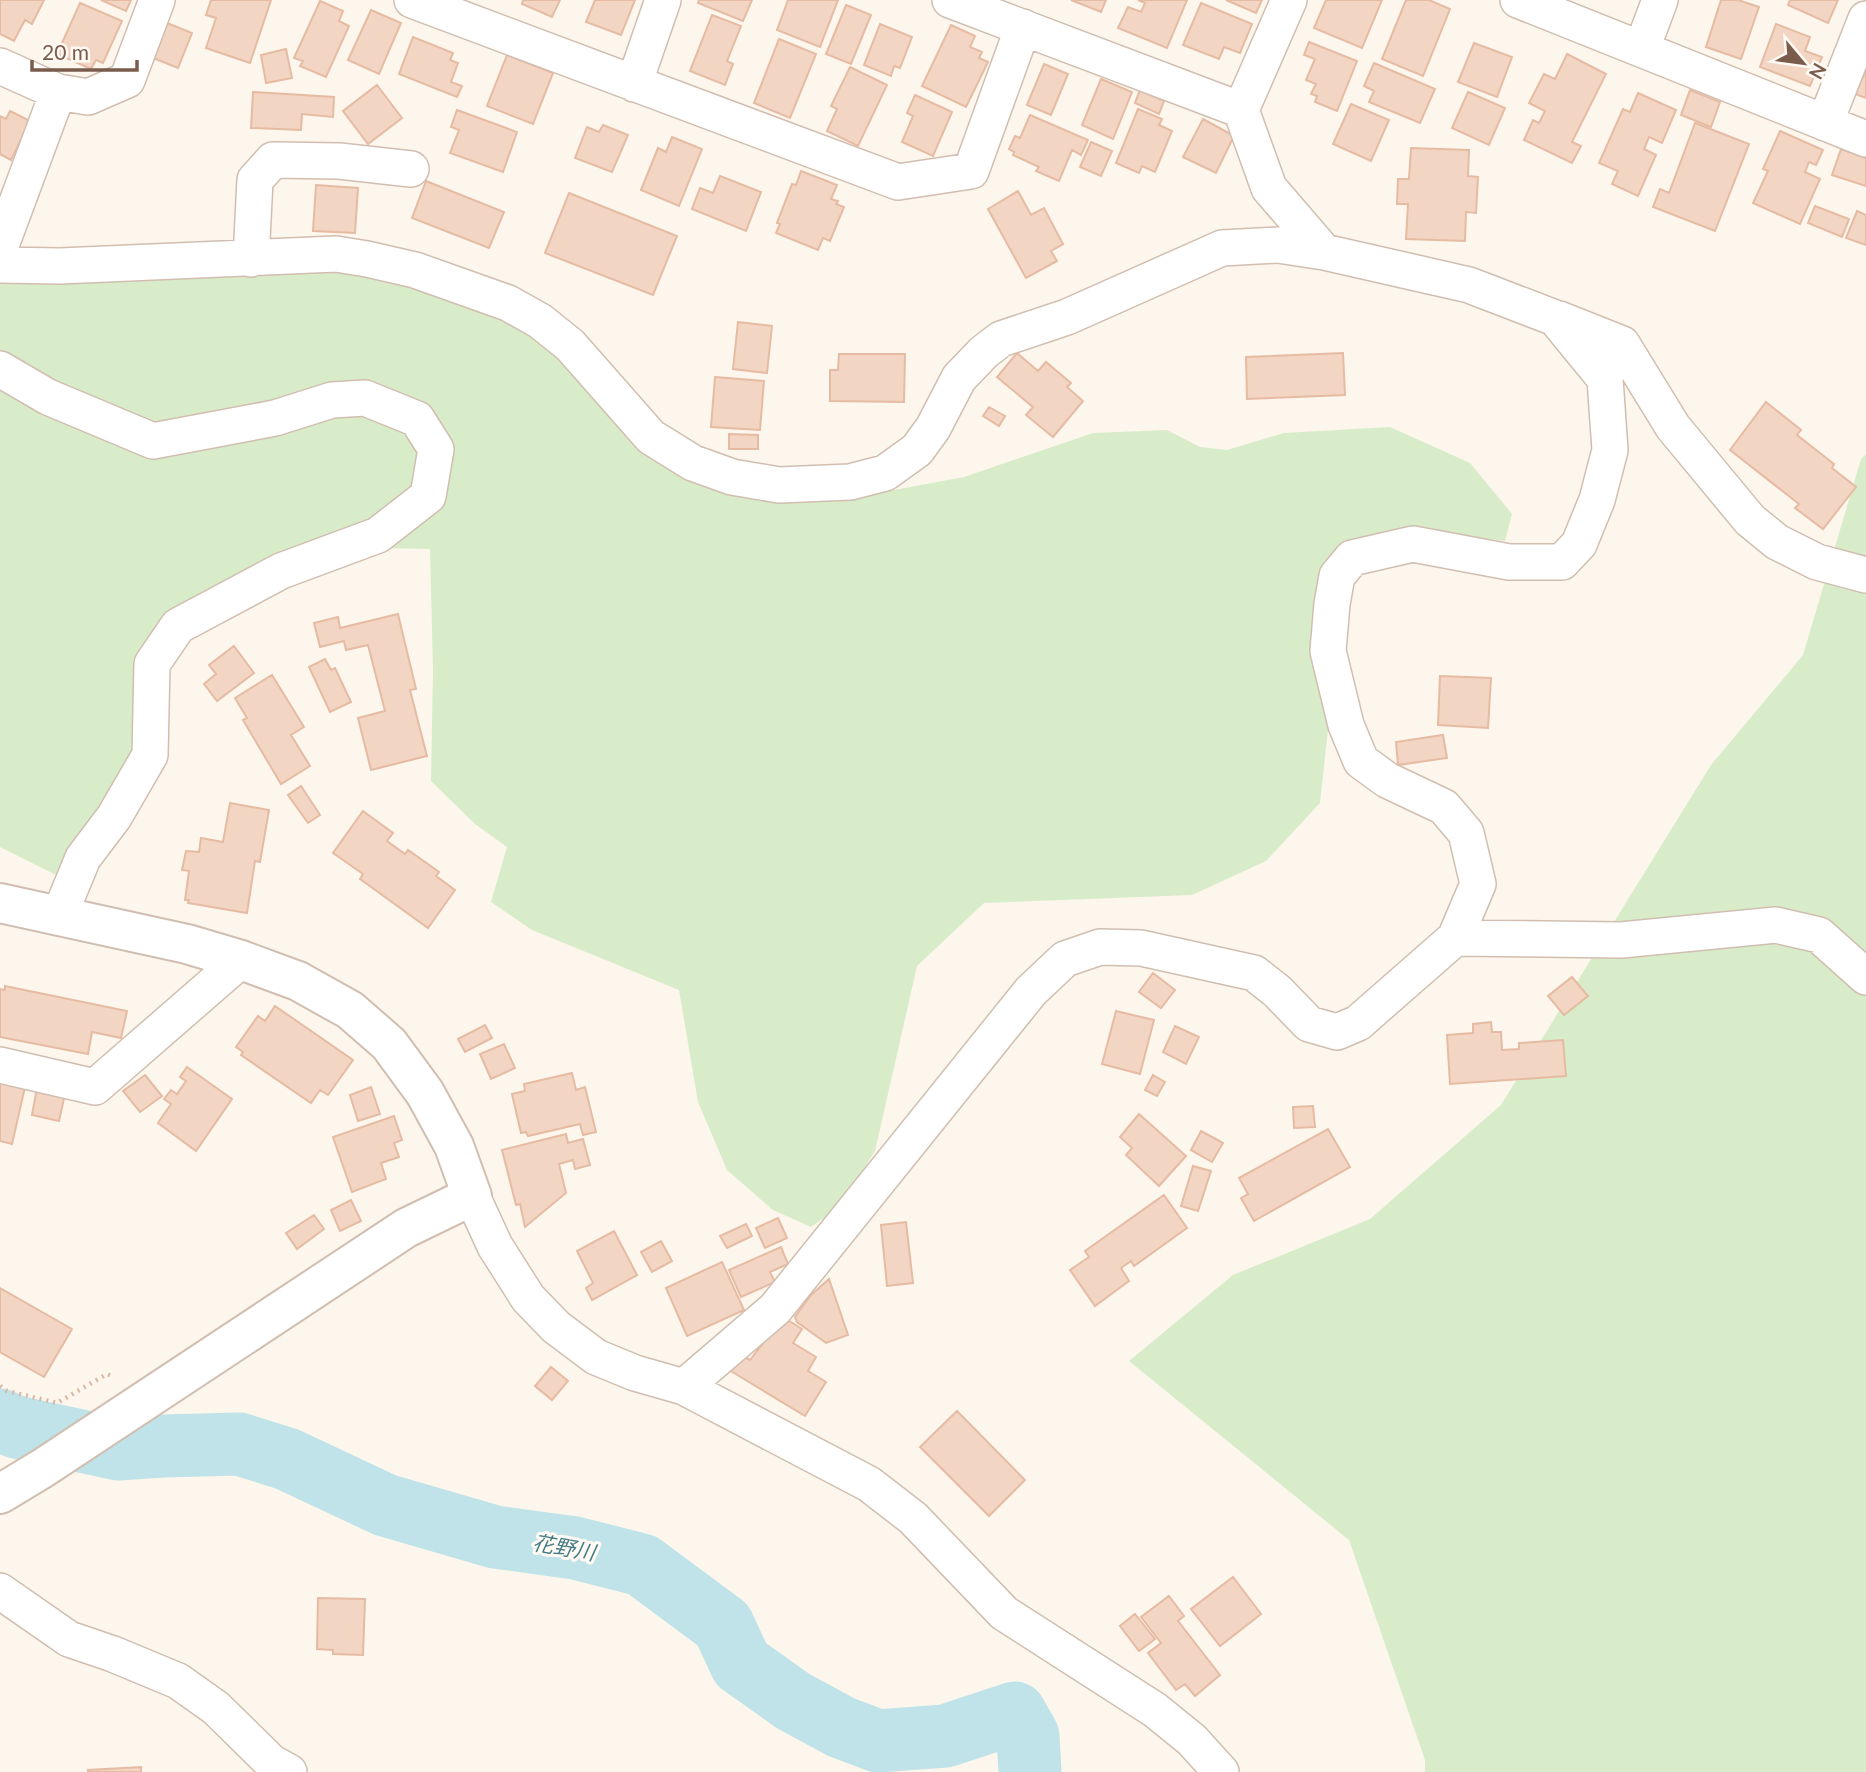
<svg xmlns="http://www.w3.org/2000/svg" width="1866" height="1772" viewBox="0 0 1866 1772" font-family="Lato,'Noto Sans JP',sans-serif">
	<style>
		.green { fill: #d8ecc9 }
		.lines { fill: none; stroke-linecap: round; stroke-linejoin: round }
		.river { stroke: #bfe3e8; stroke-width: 63 }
		.building { fill: #f3d5c3; stroke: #e6bba3; stroke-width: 2 }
		.minor-casing { stroke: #d1beb0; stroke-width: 38 }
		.tertiary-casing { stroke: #d1beb0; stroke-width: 42 }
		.path { stroke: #d9b8a5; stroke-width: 4.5; stroke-dasharray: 2 5; stroke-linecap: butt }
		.minor { stroke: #fff; stroke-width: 35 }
		.tertiary { stroke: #fff; stroke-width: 38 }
		.labels { text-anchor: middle; stroke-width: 6; stroke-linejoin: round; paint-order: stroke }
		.water-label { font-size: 21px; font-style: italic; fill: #437c86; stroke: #fffaf3 }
	</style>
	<rect width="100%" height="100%" fill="#fdf6ec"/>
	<path class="green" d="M 306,268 L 363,271 L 461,303 L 539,335 L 565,358 L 612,420 L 650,459 L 754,500 L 883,492 L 964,477 L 1093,433 L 1167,430 L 1200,447 L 1227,450 L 1284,433 L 1390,427 L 1470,463 L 1512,514 L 1505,541 L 1427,531 L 1378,533 L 1330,562 L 1321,582 L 1328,730 L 1320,803 L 1266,861 L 1192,895 L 984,903 L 917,966 L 875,1151 L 840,1206 L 811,1227 L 773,1210 L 727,1170 L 698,1102 L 679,990 L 532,930 L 491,902 L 507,847 L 475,824 L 431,781 L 433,671 L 430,549 L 324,547 L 191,615 L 141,681 L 132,734 L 132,768 L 99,806 L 66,855 L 56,875 L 0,847 L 0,282 Z
		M 1866,454 L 1866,1772 L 1425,1772 L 1425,1760 L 1349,1540 L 1129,1361 L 1233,1275 L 1370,1219 L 1501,1105 L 1711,765 L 1803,655 L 1861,459 Z"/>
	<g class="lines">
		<path class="river" d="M 0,1420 L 16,1427 L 118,1449 L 163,1446 L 239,1444 L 287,1459 L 385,1505 L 495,1537 L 575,1548 L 642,1565 L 723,1625 L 741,1664 L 793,1701 L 841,1727 L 878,1741 L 945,1736 L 1015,1713 L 1028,1736 L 1030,1772"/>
	</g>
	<path class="building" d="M 0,0 L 44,0 L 32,24 L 25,20 L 14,41 L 0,34 Z
		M 101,0 L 131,0 L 126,11 Z
		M 211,0 L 271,0 L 250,63 L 206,48 L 216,18 L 206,15 Z
		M 523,0 L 560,0 L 552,17 L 522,4 Z
		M 595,0 L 635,0 L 621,35 L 586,22 Z
		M 699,0 L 752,0 L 743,21 L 698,3 Z
		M 788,0 L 838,0 L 820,47 L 777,30 Z
		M 1071,0 L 1106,0 L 1101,12 Z
		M 1138,0 L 1187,0 L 1167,48 L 1118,28 L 1128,7 L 1141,12 L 1145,3 Z
		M 1226,0 L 1262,0 L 1256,13 Z
		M 1326,0 L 1382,0 L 1362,48 L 1314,28 Z
		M 1406,0 L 1429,0 L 1450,9 L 1423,76 L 1382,59 Z
		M 1721,0 L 1738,0 L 1759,7 L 1741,59 L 1706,47 Z
		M 1790,0 L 1838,0 L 1828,23 L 1788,5 Z
		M 320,1 L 343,11 L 339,21 L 349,26 L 326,77 L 300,66 L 303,61 L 294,58 Z
		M 80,3 L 122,21 L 103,63 L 96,60 L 91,69 L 57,54 Z
		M 1201,3 L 1252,24 L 1240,53 L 1224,47 L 1219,59 L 1183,45 Z
		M 846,5 L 871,15 L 851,64 L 826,54 Z
		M 371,10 L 401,23 L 379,74 L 348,60 Z
		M 712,15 L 741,26 L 727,61 L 733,64 L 725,85 L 690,71 Z
		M 167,23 L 192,33 L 178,68 L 153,58 Z
		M 880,24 L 912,37 L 900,68 L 894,66 L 891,76 L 864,65 Z
		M 1776,24 L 1810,37 L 1805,51 L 1822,57 L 1810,86 L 1760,67 Z
		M 951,25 L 975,36 L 970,47 L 982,52 L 979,58 L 988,62 L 966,107 L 922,86 Z
		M 413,37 L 453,53 L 450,60 L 458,63 L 451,82 L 462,86 L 457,97 L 399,74 Z
		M 779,39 L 816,54 L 790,118 L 754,103 Z
		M 1309,42 L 1357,61 L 1337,111 L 1315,102 L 1317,96 L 1311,94 L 1316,84 L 1306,80 L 1315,59 L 1304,55 Z
		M 1474,43 L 1512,57 L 1497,97 L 1458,82 Z
		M 286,49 L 292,78 L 266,83 L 261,55 Z
		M 1567,54 L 1606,74 L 1572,142 L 1581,146 L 1572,163 L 1524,140 L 1533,120 L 1539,123 L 1545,111 L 1529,103 L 1544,74 L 1555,79 Z
		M 507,55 L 553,73 L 533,124 L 487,106 Z
		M 1374,63 L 1435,89 L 1420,123 L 1369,102 L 1374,91 L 1364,86 Z
		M 1044,64 L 1068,74 L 1051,115 L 1027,105 Z
		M 850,67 L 887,85 L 858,146 L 827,131 L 837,109 L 831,106 Z
		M 1866,70 L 1866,98 L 1855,94 Z
		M 1101,79 L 1132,92 L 1113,139 L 1082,125 Z
		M 377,85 L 402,118 L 368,144 L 343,111 Z
		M 1140,90 L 1164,101 L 1159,114 L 1135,103 Z
		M 1690,90 L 1720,102 L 1711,127 L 1681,115 Z
		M 253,92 L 334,97 L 333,117 L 302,114 L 301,130 L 251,128 Z
		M 1468,92 L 1505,108 L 1489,145 L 1452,128 Z
		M 1638,93 L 1676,110 L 1662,143 L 1649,137 L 1644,149 L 1656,155 L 1638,196 L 1612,184 L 1618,171 L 1599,163 L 1623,109 L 1630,112 Z
		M 915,95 L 952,112 L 933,156 L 902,142 L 913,116 L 907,113 Z
		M 1351,104 L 1389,120 L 1371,161 L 1333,144 Z
		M 1138,109 L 1162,119 L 1159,125 L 1172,131 L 1155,172 L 1142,166 L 1139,173 L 1116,163 Z
		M 457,110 L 517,132 L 503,172 L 450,153 L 459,130 L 451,127 Z
		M 10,111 L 30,121 L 11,160 L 0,154 L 0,116 L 6,119 Z
		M 1030,115 L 1088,140 L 1081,155 L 1072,150 L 1059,181 L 1036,171 L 1039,167 L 1013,155 L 1014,152 L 1009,149 L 1015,136 L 1020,138 Z
		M 1203,119 L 1234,136 L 1216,173 L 1183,157 Z
		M 1695,123 L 1749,144 L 1715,231 L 1653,207 L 1660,189 L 1669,193 Z
		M 603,125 L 628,135 L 612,172 L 575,158 L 587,127 L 599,132 Z
		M 1780,131 L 1823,150 L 1816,165 L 1809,162 L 1805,172 L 1820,179 L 1800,224 L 1753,203 L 1768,171 L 1763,169 Z
		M 672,137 L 702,149 L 679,206 L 641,190 L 658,148 L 666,152 Z
		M 1091,142 L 1112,151 L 1101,176 L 1080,167 Z
		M 1411,148 L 1469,150 L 1468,176 L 1478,177 L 1476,213 L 1466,212 L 1465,241 L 1406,239 L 1408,204 L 1397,204 L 1398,179 L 1409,179 Z
		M 1841,149 L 1866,158 L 1866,186 L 1832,175 Z
		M 801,171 L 837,185 L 831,199 L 838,201 L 836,204 L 844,207 L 830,241 L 823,238 L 818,250 L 776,233 L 780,224 L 777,223 L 792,184 L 796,185 Z
		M 720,176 L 761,192 L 746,231 L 692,209 L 700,188 L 713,193 Z
		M 426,181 L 504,212 L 489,248 L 412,218 Z
		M 316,185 L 358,188 L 355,233 L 313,231 Z
		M 1018,191 L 1031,215 L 1044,208 L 1063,244 L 1051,251 L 1057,261 L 1026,278 L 988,209 Z
		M 569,193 L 677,236 L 653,295 L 545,253 Z
		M 1815,206 L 1849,219 L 1842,237 L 1808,223 Z
		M 1857,211 L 1866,215 L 1866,245 L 1846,238 Z
		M 738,322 L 772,326 L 767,373 L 733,369 Z
		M 1017,353 L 1038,371 L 1046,362 L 1071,383 L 1067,387 L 1083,401 L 1053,437 L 1026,415 L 1033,407 L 997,377 Z
		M 1343,353 L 1345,395 L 1247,399 L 1246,357 Z
		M 839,354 L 905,354 L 904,402 L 830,401 L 830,370 L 838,370 Z
		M 715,377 L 764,381 L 760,430 L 711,427 Z
		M 1766,402 L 1801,430 L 1797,435 L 1834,464 L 1832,468 L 1856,487 L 1823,529 L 1795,508 L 1799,504 L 1730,450 Z
		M 989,407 L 1005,416 L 999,426 L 983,416 Z
		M 729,434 L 758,435 L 758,449 L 729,449 Z
		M 398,614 L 416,689 L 410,690 L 427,756 L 371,770 L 358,718 L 385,711 L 368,645 L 346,650 L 344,641 L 320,647 L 314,623 L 338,617 L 340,628 Z
		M 234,646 L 254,673 L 217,701 L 204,684 L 216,674 L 209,665 Z
		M 325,659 L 331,670 L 335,668 L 351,702 L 330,712 L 309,667 Z
		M 272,675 L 304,727 L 291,735 L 310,766 L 281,784 L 243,720 L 247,718 L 235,698 Z
		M 1440,676 L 1491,678 L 1488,728 L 1438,725 Z
		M 1443,735 L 1447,758 L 1398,765 L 1396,742 Z
		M 301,786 L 320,815 L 308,823 L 288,795 Z
		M 230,803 L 269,810 L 260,862 L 255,861 L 247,913 L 188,903 L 189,900 L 185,900 L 189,871 L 182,870 L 186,851 L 199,852 L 201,838 L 223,842 Z
		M 363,811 L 393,833 L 387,841 L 405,854 L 408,850 L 439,872 L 436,876 L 455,890 L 428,928 L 360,879 L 363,874 L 333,853 Z
		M 1153,973 L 1175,990 L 1161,1008 L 1139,992 Z
		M 1572,977 L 1588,996 L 1564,1015 L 1548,996 Z
		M 5,986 L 127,1011 L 121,1038 L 92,1032 L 88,1054 L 0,1037 L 0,989 L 5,990 Z
		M 275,1006 L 353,1060 L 328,1095 L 320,1090 L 311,1103 L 241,1055 L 243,1052 L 236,1047 L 258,1016 L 265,1021 Z
		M 1116,1011 L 1154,1020 L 1140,1074 L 1102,1064 Z
		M 1491,1022 L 1492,1032 L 1501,1032 L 1502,1050 L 1519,1049 L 1519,1043 L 1563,1040 L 1566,1076 L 1450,1084 L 1447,1035 L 1473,1033 L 1473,1024 Z
		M 485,1025 L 492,1038 L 465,1052 L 458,1039 Z
		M 1175,1026 L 1199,1037 L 1186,1064 L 1163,1052 Z
		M 504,1044 L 515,1068 L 491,1079 L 480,1054 Z
		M 187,1067 L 232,1099 L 196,1151 L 158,1123 L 171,1104 L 164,1099 L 171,1090 L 177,1094 L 186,1081 L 180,1077 Z
		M 572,1073 L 576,1090 L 585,1087 L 596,1132 L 583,1135 L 580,1124 L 528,1136 L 526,1132 L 521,1133 L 512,1094 L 525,1091 L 524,1084 Z
		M 145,1075 L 162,1096 L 140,1112 L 123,1091 Z
		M 1153,1075 L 1165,1082 L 1157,1096 L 1145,1090 Z
		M 0,1081 L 25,1087 L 12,1144 L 0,1141 Z
		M 371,1087 L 380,1114 L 358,1121 L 350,1095 Z
		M 37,1088 L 65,1094 L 59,1121 L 32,1115 Z
		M 1313,1106 L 1315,1127 L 1294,1128 L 1293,1107 Z
		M 1139,1114 L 1186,1156 L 1159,1186 L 1126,1155 L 1132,1148 L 1120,1137 Z
		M 394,1116 L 402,1140 L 394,1143 L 399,1157 L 381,1163 L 386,1179 L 352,1192 L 333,1137 Z
		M 1328,1129 L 1350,1167 L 1254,1221 L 1241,1198 L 1248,1194 L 1239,1178 Z
		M 1201,1131 L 1223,1143 L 1212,1162 L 1191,1150 Z
		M 566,1134 L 568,1143 L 583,1139 L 590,1165 L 575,1169 L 573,1160 L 559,1164 L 566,1193 L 525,1227 L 520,1204 L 516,1205 L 502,1150 Z
		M 1193,1166 L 1211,1171 L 1198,1211 L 1181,1206 Z
		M 1164,1195 L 1187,1228 L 1134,1266 L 1131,1261 L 1121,1268 L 1129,1281 L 1095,1306 L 1070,1270 L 1089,1257 L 1085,1251 Z
		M 351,1200 L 361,1221 L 340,1231 L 331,1210 Z
		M 314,1215 L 324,1229 L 297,1249 L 286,1233 Z
		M 778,1218 L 787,1238 L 765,1248 L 756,1228 Z
		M 906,1222 L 913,1283 L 887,1286 L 881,1225 Z
		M 746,1224 L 752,1236 L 727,1248 L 720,1236 Z
		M 614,1231 L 637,1275 L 592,1300 L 586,1288 L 593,1283 L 577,1251 Z
		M 661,1241 L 672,1261 L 652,1272 L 641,1252 Z
		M 781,1247 L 788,1264 L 770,1272 L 775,1282 L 741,1297 L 729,1270 Z
		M 722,1262 L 744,1310 L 687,1336 L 666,1288 Z
		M 829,1279 L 848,1335 L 826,1343 L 797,1322 L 795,1317 L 811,1295 Z
		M 0,1288 L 72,1329 L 44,1377 L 0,1352 Z
		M 783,1317 L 802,1329 L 793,1343 L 816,1357 L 808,1371 L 826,1382 L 805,1416 L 729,1370 L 739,1354 L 750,1360 Z
		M 551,1367 L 568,1381 L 552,1400 L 535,1386 Z
		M 957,1411 L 1025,1480 L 989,1516 L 920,1447 Z
		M 1233,1577 L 1261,1614 L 1220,1646 L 1191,1609 Z
		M 1169,1596 L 1184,1616 L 1178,1621 L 1220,1675 L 1195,1696 L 1185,1684 L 1176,1690 L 1148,1653 L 1161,1643 L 1141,1617 Z
		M 318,1598 L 365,1599 L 363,1655 L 333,1654 L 333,1650 L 317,1649 Z
		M 1135,1614 L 1155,1639 L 1139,1651 L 1120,1626 Z
		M 141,1767 L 141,1772 L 88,1772 L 88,1770 Z"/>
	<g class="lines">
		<g class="minor-casing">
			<path id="minor" d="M 412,0 L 898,182 L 971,171 L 1023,27
				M 950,0 L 1241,110 L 1289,0
				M 1518,0 L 1866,139
				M 1642,48 L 1660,0
				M 0,66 L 58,92 L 88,97 L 127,80 L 157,0
				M 634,84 L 663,0
				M 1241,110 L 1269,188 L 1324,252
				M 1825,123 L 1866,19
				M 0,248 L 58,92
				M 251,259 L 255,180 L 273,160 L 339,161 L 411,169
				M 0,265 L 60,266 L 336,254 L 367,259 L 415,270 L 508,303 L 540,321 L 570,345 L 651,437 L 693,463 L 732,477 L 779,485 L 850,482 L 885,473 L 917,450 L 933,428 L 959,378 L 984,352 L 1001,339 L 1067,317 L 1222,248 L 1278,245 L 1324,252 L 1469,285 L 1555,318 L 1605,379 L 1610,450 L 1597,500 L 1579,544 L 1562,562 L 1509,562 L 1413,544 L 1352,558 L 1337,576 L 1332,604 L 1328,651 L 1346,725 L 1361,761 L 1387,780 L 1444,807 L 1466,833 L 1478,884 L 1455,938 L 1358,1023 L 1337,1032 L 1309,1024 L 1277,991 L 1254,973 L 1141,948 L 1100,947 L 1065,959 L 1031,991 L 775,1309 L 684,1387
				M 1559,319 L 1622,344 L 1673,427 L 1750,520 L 1777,542 L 1817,562 L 1866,575
				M 0,369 L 48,397 L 153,441 L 275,418 L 332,400 L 365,398 L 417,419 L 436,449 L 428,496 L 378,535 L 281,571 L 178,626 L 152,664 L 150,755 L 114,817 L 83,858 L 59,916
				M 1455,938 L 1621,940 L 1776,925 L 1819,935 L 1866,977
				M 0,1065 L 95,1087 L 241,960
				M 472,1196 L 495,1246 L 528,1298 L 556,1327 L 596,1357 L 635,1373 L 684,1387 L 869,1484 L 913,1518 L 1004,1613 L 1155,1710 L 1192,1740 L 1221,1772
				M 0,1591 L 69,1639 L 113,1654 L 178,1681 L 216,1708 L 271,1762 L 289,1772"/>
		</g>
		<g class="tertiary-casing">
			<path id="tertiary" d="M 0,903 L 187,944 L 241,960 L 298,981 L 350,1010 L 389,1044 L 425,1093 L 454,1146 L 472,1196 L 406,1228 L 43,1468 L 0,1494"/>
		</g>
		<path class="path" d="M 0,1386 L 7,1391 L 57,1403 L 107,1374 L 114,1377"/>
		<use href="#minor" class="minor"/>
		<use href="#tertiary" class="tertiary"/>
	</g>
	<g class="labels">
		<g class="water-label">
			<text transform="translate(564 1548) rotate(10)" y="7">花野川</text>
		</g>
	</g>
	<g transform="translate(1803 63) rotate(119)" stroke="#fffaf3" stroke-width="5" paint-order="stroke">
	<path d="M0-5L12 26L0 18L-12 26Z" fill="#7a5c4d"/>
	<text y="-10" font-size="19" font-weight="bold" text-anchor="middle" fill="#7a5c4d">N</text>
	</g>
	<path d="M32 60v10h105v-10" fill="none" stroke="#7a5c4d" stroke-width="3.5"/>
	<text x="42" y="60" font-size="21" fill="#7a5c4d" stroke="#fffaf3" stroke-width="5" paint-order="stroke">20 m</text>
</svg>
